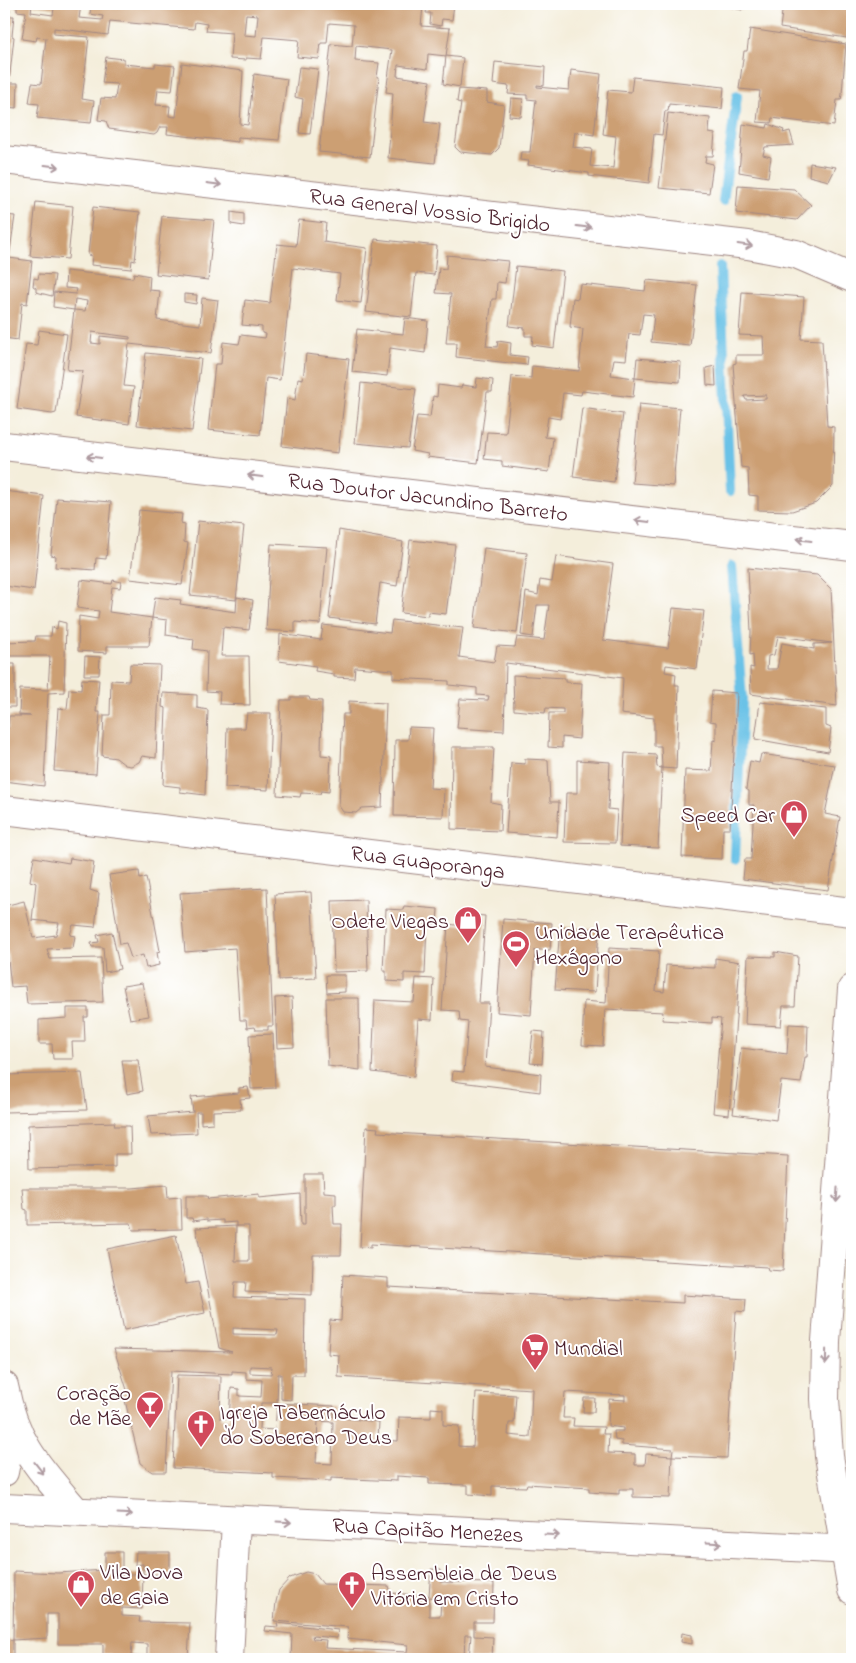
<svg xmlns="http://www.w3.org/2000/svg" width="856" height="1663" viewBox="0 0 856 1663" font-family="'Indie Flower',sans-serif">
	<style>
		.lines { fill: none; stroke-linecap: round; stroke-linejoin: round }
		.stream { stroke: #6ac2e7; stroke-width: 10 }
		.building { fill: #cc9f73; fill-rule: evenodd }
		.minor-casing { stroke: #9f8683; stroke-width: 30 }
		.tertiary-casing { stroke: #9f8683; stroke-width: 30 }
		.primary-casing { stroke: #9f8683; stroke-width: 30 }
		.minor { stroke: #fff; stroke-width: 28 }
		.tertiary { stroke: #fff; stroke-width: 28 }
		.primary { stroke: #fff; stroke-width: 28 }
		.oneway { stroke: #ae9aa0 }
		.labels { text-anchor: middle; stroke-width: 4; stroke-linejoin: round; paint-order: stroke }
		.street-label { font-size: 22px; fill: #4a1f2b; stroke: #fff }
		.poi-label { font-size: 22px; fill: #4a1f2b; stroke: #fff; text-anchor: start }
	</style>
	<rect width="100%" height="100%" fill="#fff"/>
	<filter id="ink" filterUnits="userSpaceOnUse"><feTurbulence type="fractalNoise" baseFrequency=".02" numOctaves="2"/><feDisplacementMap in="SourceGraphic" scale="10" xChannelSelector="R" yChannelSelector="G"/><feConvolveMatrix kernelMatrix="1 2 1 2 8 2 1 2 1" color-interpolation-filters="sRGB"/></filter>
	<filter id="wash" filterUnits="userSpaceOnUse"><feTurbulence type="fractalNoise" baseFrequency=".0096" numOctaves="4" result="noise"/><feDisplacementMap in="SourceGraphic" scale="20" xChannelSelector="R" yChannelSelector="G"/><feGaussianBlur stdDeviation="1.12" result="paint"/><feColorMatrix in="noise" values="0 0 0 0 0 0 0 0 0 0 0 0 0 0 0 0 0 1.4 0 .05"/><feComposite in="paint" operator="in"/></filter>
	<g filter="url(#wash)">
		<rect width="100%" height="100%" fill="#f4eedb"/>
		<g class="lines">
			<path class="stream" d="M 723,201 L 737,96
				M 720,266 L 730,491
				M 732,566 L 742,699 L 735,859"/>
		</g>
		<g id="blocks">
			<path class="building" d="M 4,4 L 405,4 L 423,6 L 421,26 L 450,28 L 446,56 L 463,58 L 460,87 L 443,84 L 446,56 L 428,54 L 427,69 L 398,65 L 397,76 L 430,81 L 424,122 L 440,124 L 435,163 L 388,158 L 393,93 L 386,92 L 392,50 L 356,46 L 355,61 L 379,63 L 377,77 L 379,77 L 370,157 L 319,152 L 331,44 L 352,46 L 354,25 L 329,23 L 327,43 L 321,43 L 319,59 L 297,57 L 299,40 L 264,37 L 261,59 L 246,58 L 246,60 L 230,59 L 232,33 L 206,31 L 207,24 L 195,22 L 194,29 L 110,21 L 108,35 L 54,28 L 54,34 L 89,37 L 82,99 L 94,101 L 91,123 L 37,118 L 39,104 L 29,103 L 32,83 L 41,84 L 46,38 L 37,37 L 36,41 L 22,39 L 26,12 L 17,11 L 17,7 ZM 32,5 L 54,8 L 53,15 L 31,12 ZM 81,5 L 91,6 L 90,14 L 103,16 L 102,20 L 79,18 ZM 246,14 L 258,15 L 256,36 L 244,35 Z
				M 427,4 L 454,4 L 452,20 L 442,19 L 441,26 L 430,24 L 431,13 L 426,13 Z
				M 716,4 L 743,4 L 742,10 Z
				M 783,4 L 852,4 L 847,38 L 780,28 Z
				M 4,9 L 10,10 L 9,16 L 14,16 L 12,36 L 14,37 L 9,83 L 18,83 L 17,108 L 4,107 Z
				M 750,29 L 846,44 L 842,94 L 841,100 L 837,100 L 834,126 L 772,118 L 771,123 L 757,122 L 760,91 L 739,89 L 744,51 L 747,51 Z
				M 106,57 L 124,59 L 124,64 L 155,67 L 155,64 L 175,66 L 172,91 L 158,90 L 156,105 L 170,106 L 169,116 L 176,117 L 182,63 L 243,71 L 240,124 L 248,125 L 254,74 L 287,79 L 279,140 L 238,137 L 238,142 L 167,134 L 168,127 L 160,127 L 157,133 L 154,135 L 109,129 L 106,121 L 98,120 L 101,98 L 115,99 L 117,84 L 102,83 Z
				M 495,62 L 545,67 L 544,86 L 537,85 L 537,87 L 569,90 L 571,70 L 601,74 L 594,135 L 575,132 L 573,147 L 592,149 L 590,166 L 613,168 L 616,136 L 603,134 L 608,90 L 631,92 L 633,77 L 724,87 L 722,109 L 669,104 L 668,111 L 665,111 L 662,135 L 654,134 L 649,183 L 589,176 L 589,173 L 528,165 L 529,161 L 520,160 L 521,152 L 530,152 L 536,100 L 527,99 L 527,95 L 508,94 L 509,86 L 493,84 Z
				M 299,67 L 318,69 L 310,134 L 299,133 L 303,99 L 295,97 Z
				M 459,89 L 487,91 L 487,102 L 504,105 L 499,148 L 492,155 L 460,152 L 455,147 L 461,103 L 457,102 Z
				M 511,98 L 523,99 L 521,117 L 509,116 Z
				M 668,113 L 710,118 L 709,133 L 715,134 L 713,156 L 706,156 L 705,162 L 713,164 L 709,193 L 659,188 Z
				M 743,124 L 767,128 L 768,124 L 784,130 L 783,133 L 790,131 L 794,145 L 765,147 L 763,155 L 771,157 L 768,177 L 739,172 Z
				M 810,163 L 836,167 L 829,181 L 809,176 Z
				M 738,185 L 794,189 L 811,205 L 797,220 L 736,213 Z
				M 36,202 L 73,206 L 68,259 L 30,256 Z
				M 93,207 L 140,212 L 135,261 L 132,260 L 131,269 L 91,265 L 92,256 L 88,255 Z
				M 231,212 L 244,214 L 244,226 L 231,224 Z
				M 4,215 L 15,216 L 9,258 L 32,261 L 27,304 L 22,303 L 18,340 L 4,338 Z
				M 162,216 L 214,220 L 208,280 L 156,274 Z
				M 299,220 L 326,223 L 324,242 L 367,248 L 361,303 L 337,300 L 340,274 L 293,268 L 280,380 L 266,378 L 260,435 L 208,430 L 215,364 L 221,364 L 223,342 L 239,344 L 241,335 L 265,338 L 266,334 L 262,333 L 262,327 L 242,325 L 245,300 L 270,303 L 277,244 L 296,246 Z
				M 375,239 L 437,246 L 434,275 L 416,273 L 411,317 L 366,312 Z
				M 447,255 L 508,261 L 505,283 L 497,282 L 496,299 L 492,299 L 486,346 L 497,347 L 498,341 L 511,343 L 510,355 L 528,357 L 527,365 L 456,357 L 457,343 L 446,343 L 451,294 L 436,293 L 439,268 L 446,269 Z
				M 516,266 L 563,271 L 554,348 L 532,345 L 533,336 L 525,336 L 525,328 L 509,326 Z
				M 66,271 L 133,278 L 134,273 L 150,276 L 149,290 L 160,291 L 157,320 L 200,325 L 202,298 L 218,300 L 211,353 L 129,344 L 124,386 L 134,387 L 129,424 L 76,417 L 83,371 L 67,370 L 74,310 L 85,311 L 87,301 L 75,299 L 74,310 L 53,307 L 54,292 L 76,294 L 77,289 L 65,288 ZM 92,332 L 130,337 L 130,339 L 100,336 L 100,344 L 91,343 Z
				M 39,274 L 55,275 L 52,296 L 36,292 L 36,288 L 33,286 L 34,278 L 38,279 Z
				M 647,280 L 697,285 L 690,346 L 651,342 L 654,315 L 643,314 L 640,335 L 629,334 L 626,360 L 614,359 L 611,375 L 635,378 L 637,358 L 681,362 L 680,382 L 635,378 L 633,397 L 582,391 L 581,395 L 563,393 L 560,419 L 548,417 L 545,437 L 553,438 L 549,472 L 502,466 L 502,461 L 484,459 L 487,432 L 506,433 L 512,376 L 531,378 L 532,366 L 579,371 L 583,329 L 570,327 L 573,298 L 578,299 L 580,284 L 645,291 Z
				M 742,292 L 804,297 L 801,339 L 822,340 L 827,426 L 834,427 L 833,486 L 816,503 L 792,511 L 758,510 L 758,496 L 749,495 L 748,468 L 741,467 L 733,364 L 736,363 L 736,355 L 764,355 L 763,336 L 739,335 ZM 766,395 L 766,399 L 746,400 L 744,396 Z
				M 184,294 L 197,295 L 196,304 L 184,302 Z
				M 405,318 L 428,321 L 425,353 L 390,348 L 387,376 L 352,372 L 357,329 L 403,334 Z
				M 39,330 L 67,334 L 56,413 L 52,414 L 17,409 L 26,344 L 37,345 Z
				M 146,353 L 201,359 L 192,431 L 137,425 Z
				M 306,354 L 349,359 L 338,453 L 282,446 L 287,398 L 295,400 L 298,378 L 303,379 Z
				M 715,366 L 716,386 L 707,385 L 706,368 Z
				M 477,378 L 493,380 L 492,392 L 487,392 L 478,463 L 427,457 L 428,454 L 412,451 L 417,416 L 430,417 L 433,396 L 437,397 L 438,385 L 461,388 L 462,385 L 476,387 Z
				M 361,383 L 416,389 L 408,448 L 355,443 Z
				M 639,404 L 680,408 L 673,486 L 632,483 Z
				M 582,408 L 623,414 L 614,482 L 573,477 Z
				M 4,491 L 44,496 L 34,590 L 4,586 Z
				M 57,498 L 111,502 L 106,559 L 96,558 L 95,570 L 55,567 L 56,556 L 51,555 Z
				M 139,510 L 182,514 L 181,523 L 185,524 L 184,542 L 188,543 L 182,585 L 130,579 Z
				M 198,521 L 244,526 L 236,600 L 190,595 Z
				M 339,530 L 403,542 L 397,586 L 380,583 L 375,624 L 329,618 Z
				M 410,540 L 455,545 L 446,614 L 428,612 L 428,616 L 401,613 Z
				M 271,544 L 327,547 L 320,624 L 295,622 L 295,632 L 266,630 Z
				M 484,548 L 527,553 L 517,633 L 474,628 Z
				M 556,556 L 613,564 L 603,640 L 668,648 L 673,608 L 704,611 L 697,669 L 666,665 L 665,672 L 676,674 L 675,685 L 679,685 L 676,769 L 662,768 L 661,746 L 654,746 L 654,718 L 621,714 L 623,678 L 506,663 L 504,731 L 457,728 L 460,699 L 488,700 L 489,696 L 477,695 L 477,688 L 449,685 L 449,681 L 393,678 L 393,670 L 355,667 L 354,678 L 334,677 L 334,674 L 315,671 L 316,666 L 279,661 L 280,634 L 321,640 L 323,625 L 390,633 L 392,620 L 463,628 L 459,657 L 494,662 L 497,646 L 515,647 L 517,637 L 544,640 L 549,605 L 537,605 L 533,637 L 521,635 L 526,592 L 538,595 L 540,580 L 552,582 Z
				M 748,568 L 817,575 L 831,589 L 837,706 L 751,694 L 750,667 L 754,668 L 753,654 L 750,655 L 751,632 ZM 778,636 L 832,643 L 814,644 L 814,649 L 782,643 L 777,669 L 767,669 L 768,656 L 774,655 Z
				M 81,580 L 112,584 L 113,580 L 121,582 L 120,588 L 112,587 L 109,612 L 152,618 L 149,646 L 107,646 L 107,653 L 78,651 L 79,616 L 98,619 L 99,611 L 77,608 Z
				M 155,597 L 181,600 L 180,604 L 236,612 L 237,597 L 253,600 L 249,630 L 223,627 L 221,656 L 249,656 L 250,705 L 219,704 L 220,692 L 206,691 L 207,651 L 193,649 L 194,639 L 166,635 L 167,620 L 152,618 Z
				M 58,621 L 66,623 L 64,692 L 48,693 L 44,786 L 4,781 L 4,728 L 8,729 L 9,716 L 31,716 L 19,715 L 20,689 L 48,690 L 50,656 L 4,656 L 4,642 L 35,641 L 36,636 L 51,636 L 52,627 L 57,629 Z
				M 85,656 L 100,657 L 99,675 L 84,675 Z
				M 4,664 L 15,664 L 15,707 L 4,707 Z
				M 130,664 L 160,665 L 156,758 L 142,756 L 139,762 L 131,766 L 125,765 L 116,758 L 102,756 L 104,715 L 110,715 L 111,680 L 129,681 Z
				M 513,675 L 565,678 L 565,682 L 582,683 L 579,739 L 562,737 L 562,748 L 548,747 L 549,713 L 563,713 L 563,709 L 546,708 L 545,713 L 514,710 Z
				M 82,679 L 99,680 L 96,712 L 100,712 L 96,774 L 54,771 L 58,708 L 67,709 L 69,689 L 81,690 Z
				M 712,691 L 737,693 L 730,829 L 723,829 L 722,859 L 682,857 L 685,770 L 711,771 L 713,740 L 716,741 L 716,722 L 710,721 Z
				M 163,693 L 197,695 L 197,708 L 208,710 L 205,795 L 180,792 L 180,787 L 163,785 L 166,708 L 162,707 Z
				M 291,697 L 309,697 L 310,700 L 322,701 L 321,755 L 331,756 L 329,792 L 321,791 L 320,794 L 301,793 L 300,797 L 277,795 L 281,700 L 291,700 Z
				M 349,701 L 386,703 L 382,807 L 362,808 L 356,813 L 343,812 L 339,806 L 343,714 L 349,714 Z
				M 760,702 L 826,709 L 826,726 L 831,728 L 828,752 L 755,739 Z
				M 247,713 L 271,713 L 268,790 L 225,788 L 227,728 L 245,728 Z
				M 409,727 L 433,728 L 430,788 L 444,789 L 443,817 L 394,816 L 395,740 L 408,740 Z
				M 452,747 L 494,747 L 491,802 L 501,804 L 500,831 L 451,829 Z
				M 625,753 L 656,755 L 657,767 L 662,768 L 658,848 L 620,846 Z
				M 761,754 L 835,765 L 825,814 L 840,817 L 828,890 L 743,879 L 745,859 L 751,859 L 754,805 L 749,805 L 749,791 L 746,789 L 750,761 L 759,763 Z
				M 525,759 L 548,760 L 550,802 L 559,802 L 557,837 L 506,833 L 511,763 L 525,764 Z
				M 577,760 L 610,762 L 608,809 L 617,810 L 615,843 L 564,842 L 566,793 L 577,793 Z
				M 34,857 L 69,863 L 70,858 L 94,862 L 90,890 L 99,893 L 95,927 L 73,925 L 70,935 L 75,936 L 73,948 L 47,949 L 50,959 L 101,958 L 103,1002 L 27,1004 L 25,986 L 11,987 L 7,951 L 4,951 L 4,906 L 24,901 L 33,938 L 56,935 L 59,923 L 32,920 L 36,883 L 30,881 Z
				M 139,871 L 140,879 L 146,877 L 160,951 L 157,952 L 159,965 L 146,968 L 143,955 L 131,958 L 126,943 L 120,944 L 109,875 Z
				M 267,888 L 273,1026 L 268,1026 L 268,1030 L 256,1030 L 255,1027 L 247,1028 L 246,1020 L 240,1020 L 235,948 L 185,952 L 180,893 Z
				M 311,892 L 316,978 L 279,980 L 275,894 Z
				M 366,900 L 368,971 L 334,972 L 332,901 Z
				M 404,906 L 438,909 L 437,924 L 427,923 L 425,974 L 404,973 L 404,982 L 386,981 L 386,971 L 383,971 L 386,909 L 403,910 Z
				M 463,914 L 485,916 L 479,1003 L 489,1003 L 485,1067 L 541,1074 L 540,1092 L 452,1081 L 453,1071 L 464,1072 L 468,1022 L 460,1021 L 459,1011 L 442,1010 L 448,924 L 463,926 Z
				M 503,919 L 552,923 L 550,950 L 535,950 L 531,1015 L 497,1012 Z
				M 560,927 L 599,929 L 595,992 L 555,990 Z
				M 112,932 L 120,969 L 105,972 L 103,947 L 92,947 L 91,943 L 99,942 L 97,935 Z
				M 609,948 L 659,951 L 656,991 L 664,992 L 666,965 L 715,968 L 715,958 L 740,962 L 729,1115 L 713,1113 L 721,1019 L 712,1018 L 712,1023 L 662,1020 L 663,1012 L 605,1009 L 603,1046 L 582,1045 L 584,1001 L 606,1003 Z
				M 775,952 L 798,956 L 795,1006 L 783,1006 L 781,1026 L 745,1024 L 748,956 L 775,957 Z
				M 326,975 L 345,975 L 345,992 L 327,993 Z
				M 416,978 L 434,979 L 432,1020 L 418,1019 L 414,1077 L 372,1072 L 375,1000 L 414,1002 Z
				M 142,983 L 149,1016 L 130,1019 L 123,986 Z
				M 292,997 L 294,1047 L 277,1048 L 275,998 Z
				M 326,998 L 359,998 L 360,1070 L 328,1066 Z
				M 67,1008 L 88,1008 L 88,1017 L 84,1017 L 85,1042 L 72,1042 L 73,1059 L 53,1059 L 52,1044 L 39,1044 L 39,1020 L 67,1018 Z
				M 789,1024 L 808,1025 L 807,1057 L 805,1057 L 801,1083 L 781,1081 L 776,1120 L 733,1114 L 741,1048 L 787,1054 Z
				M 533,1031 L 544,1032 L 542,1064 L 530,1063 Z
				M 273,1034 L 275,1088 L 251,1089 L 249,1035 Z
				M 122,1060 L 138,1060 L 143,1091 L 127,1094 Z
				M 82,1073 L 87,1110 L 5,1112 L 4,1075 Z
				M 248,1087 L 250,1098 L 240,1099 L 241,1110 L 213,1111 L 213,1123 L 201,1124 L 201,1112 L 196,1112 L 197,1133 L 151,1135 L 148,1116 L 193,1112 L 191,1097 L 239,1093 L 239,1088 Z
				M 115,1122 L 114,1126 L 130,1126 L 131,1154 L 115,1154 L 115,1167 L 29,1169 L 28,1125 Z
				M 366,1127 L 378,1128 L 377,1132 L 788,1156 L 783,1271 L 768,1270 L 767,1267 L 371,1244 L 371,1248 L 360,1247 Z
				M 305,1174 L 323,1174 L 324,1192 L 336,1193 L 336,1205 L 333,1205 L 334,1224 L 342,1224 L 341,1255 L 313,1255 L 312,1295 L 245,1292 L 246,1282 L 235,1282 L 234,1297 L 305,1299 L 304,1375 L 292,1375 L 291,1400 L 281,1399 L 281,1374 L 278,1374 L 277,1403 L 261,1403 L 260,1429 L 275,1430 L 277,1403 L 334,1406 L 333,1417 L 379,1422 L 378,1440 L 398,1441 L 399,1417 L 431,1418 L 431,1408 L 443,1409 L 443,1425 L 459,1426 L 458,1446 L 473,1447 L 476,1393 L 516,1395 L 514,1423 L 509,1423 L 508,1435 L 530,1437 L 532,1389 L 338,1377 L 339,1355 L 328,1354 L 330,1320 L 341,1321 L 343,1275 L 388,1278 L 388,1287 L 683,1303 L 683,1295 L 746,1299 L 745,1312 L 736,1311 L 727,1458 L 672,1456 L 673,1449 L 622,1445 L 622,1441 L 615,1440 L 614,1431 L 623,1431 L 623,1428 L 608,1426 L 609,1399 L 625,1400 L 625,1395 L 565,1392 L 563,1418 L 574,1418 L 573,1426 L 604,1427 L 603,1434 L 609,1434 L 608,1453 L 635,1454 L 635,1465 L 645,1465 L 646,1454 L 672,1456 L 670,1498 L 633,1497 L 633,1489 L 619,1489 L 619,1494 L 589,1492 L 589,1488 L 527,1484 L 526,1487 L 492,1486 L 492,1496 L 468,1494 L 468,1485 L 429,1484 L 429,1478 L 397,1476 L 397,1481 L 331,1478 L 331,1481 L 273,1478 L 273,1473 L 173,1468 L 177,1375 L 221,1376 L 220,1418 L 229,1419 L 231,1388 L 239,1389 L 239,1396 L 261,1397 L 262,1380 L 246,1379 L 246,1372 L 232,1371 L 232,1374 L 171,1371 L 166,1472 L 152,1472 L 140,1463 L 123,1392 L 128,1393 L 114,1349 L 232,1352 L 219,1348 L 196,1228 L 236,1226 L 235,1261 L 249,1261 L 249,1226 L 236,1226 L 236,1222 L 223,1223 L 223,1220 L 207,1221 L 207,1219 L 193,1221 L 192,1218 L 186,1218 L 186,1196 L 207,1196 L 208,1199 L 259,1194 L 259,1198 L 300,1194 L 301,1225 L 305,1225 ZM 233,1328 L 278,1330 L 277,1335 L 233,1334 ZM 250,1366 L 272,1367 L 271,1374 L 250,1373 ZM 318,1421 L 333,1422 L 332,1464 L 316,1463 Z
				M 167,1185 L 168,1198 L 181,1197 L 182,1229 L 133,1230 L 131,1223 L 27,1225 L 27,1210 L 24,1209 L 22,1188 L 132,1188 Z
				M 176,1235 L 186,1284 L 198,1282 L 205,1313 L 124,1330 L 107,1249 Z
				M 584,1398 L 595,1398 L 594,1412 L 583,1412 Z
				M 105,1552 L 122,1552 L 122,1574 L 143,1574 L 142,1609 L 122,1608 L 122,1616 L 140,1617 L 139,1622 L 190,1623 L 188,1659 L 112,1659 L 112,1655 L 103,1655 L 103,1644 L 58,1644 L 58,1614 L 47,1614 L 47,1638 L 13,1640 L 14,1571 L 58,1573 L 105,1570 ZM 132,1643 L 147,1644 L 147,1657 L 131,1656 Z
				M 136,1552 L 170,1552 L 170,1575 L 143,1574 L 143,1564 L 135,1565 Z
				M 431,1569 L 441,1570 L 441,1582 L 494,1583 L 493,1622 L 474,1622 L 474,1636 L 493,1637 L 492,1659 L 469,1659 L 471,1635 L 465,1635 L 464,1659 L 291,1659 L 292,1634 L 265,1631 L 266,1626 L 278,1627 L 277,1623 L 338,1630 L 337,1638 L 312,1636 L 313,1639 L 326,1640 L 325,1648 L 407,1652 L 408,1645 L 347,1639 L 348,1627 L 274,1621 L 276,1602 L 279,1590 L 290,1578 L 306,1572 L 315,1574 L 323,1584 L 389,1586 L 391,1593 L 429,1596 ZM 429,1597 L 441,1598 L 440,1616 L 429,1616 Z
				M 682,1633 L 692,1635 L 692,1644 L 681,1642 Z
				M 13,1640 L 13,1659 L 4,1659 L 4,1641 Z"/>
		</g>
	</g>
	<g filter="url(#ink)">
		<use href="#blocks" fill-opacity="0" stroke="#9f8683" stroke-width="1"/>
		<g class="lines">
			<g class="minor-casing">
				<path id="minor" d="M 4,160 L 748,245 L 796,254 L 852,278
					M 4,446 L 852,546
					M 4,810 L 852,912"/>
			</g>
			<g class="tertiary-casing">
				<path id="tertiary" d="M 4,1386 C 15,1444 39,1468 76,1511
					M 4,1472 L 13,1426
					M 4,1508 L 852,1550
					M 229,1659 L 236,1520"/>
			</g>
			<g class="primary-casing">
				<path id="primary" d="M 852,989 L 826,1341 L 825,1399 L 829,1456 L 852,1590"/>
			</g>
			<use href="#minor" class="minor"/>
			<use href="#tertiary" class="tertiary"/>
			<use href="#primary" class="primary"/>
		</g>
		<defs><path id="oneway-shaft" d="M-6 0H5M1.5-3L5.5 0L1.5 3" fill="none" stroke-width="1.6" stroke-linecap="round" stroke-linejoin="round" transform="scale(1.25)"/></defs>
		<g class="oneway">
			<use href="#oneway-shaft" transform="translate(52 166) rotate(7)"/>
			<use href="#oneway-shaft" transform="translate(214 184) rotate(7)"/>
			<use href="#oneway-shaft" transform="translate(584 227) rotate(7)"/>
			<use href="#oneway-shaft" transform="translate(745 245) rotate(8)"/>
			<use href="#oneway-shaft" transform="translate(94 457) rotate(-173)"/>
			<use href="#oneway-shaft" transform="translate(255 476) rotate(-173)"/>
			<use href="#oneway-shaft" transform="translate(642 521) rotate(-173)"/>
			<use href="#oneway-shaft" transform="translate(804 540) rotate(-173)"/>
			<use href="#oneway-shaft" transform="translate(837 1195) rotate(94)"/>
			<use href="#oneway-shaft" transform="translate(826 1357) rotate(91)"/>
			<use href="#oneway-shaft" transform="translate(39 1468) rotate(52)"/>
			<use href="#oneway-shaft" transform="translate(125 1514) rotate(3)"/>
			<use href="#oneway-shaft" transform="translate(284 1522) rotate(3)"/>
			<use href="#oneway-shaft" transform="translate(552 1535) rotate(3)"/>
			<use href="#oneway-shaft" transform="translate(714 1543) rotate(3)"/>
		</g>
	</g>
	<defs>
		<g id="shop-pin" transform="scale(1.4375)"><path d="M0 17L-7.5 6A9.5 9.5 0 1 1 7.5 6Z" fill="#d1495b" stroke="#fff"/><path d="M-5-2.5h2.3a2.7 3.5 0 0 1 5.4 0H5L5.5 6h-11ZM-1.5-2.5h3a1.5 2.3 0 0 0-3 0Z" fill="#fff"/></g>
		<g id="stadium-pin" transform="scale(1.4375)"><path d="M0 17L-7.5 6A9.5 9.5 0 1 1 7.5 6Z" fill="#d1495b" stroke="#fff"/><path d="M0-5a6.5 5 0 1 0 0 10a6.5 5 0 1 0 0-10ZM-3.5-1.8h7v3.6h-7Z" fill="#fff"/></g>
		<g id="supermarket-pin" transform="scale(1.4375)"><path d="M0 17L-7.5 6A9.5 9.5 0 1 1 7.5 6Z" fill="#d1495b" stroke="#fff"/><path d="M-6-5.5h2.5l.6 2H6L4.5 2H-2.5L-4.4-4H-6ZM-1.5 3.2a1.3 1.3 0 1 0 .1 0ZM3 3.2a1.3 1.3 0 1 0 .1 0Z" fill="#fff"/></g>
		<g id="bar-pin" transform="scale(1.4375)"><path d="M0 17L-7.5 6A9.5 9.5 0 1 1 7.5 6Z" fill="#d1495b" stroke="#fff"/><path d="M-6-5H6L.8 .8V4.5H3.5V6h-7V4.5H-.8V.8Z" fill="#fff"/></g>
		<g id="church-pin" transform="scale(1.4375)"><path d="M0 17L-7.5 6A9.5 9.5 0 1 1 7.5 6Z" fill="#d1495b" stroke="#fff"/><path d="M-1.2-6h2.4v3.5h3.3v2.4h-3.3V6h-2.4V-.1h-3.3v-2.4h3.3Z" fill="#fff"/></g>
	</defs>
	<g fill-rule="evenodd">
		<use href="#shop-pin" x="794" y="814"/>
		<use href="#shop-pin" x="468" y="920"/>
		<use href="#stadium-pin" x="516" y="944"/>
		<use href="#supermarket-pin" x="535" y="1347"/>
		<use href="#bar-pin" x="150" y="1405"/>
		<use href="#church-pin" x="201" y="1424"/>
		<use href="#shop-pin" x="81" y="1584"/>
		<use href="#church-pin" x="352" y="1585"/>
	</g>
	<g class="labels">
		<g class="street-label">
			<text transform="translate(430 209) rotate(7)" y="8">Rua General Vossio Brigido</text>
			<text transform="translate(428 496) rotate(7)" y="8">Rua Doutor Jacundino Barreto</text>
			<text transform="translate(428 861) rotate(7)" y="8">Rua Guaporanga</text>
			<text transform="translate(428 1529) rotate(3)" y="8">Rua Capitão Menezes</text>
		</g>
		<g class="poi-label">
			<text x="775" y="822" text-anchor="end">Speed Car</text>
			<text x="449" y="928" text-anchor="end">Odete Viegas</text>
			<text x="535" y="939">Unidade Terapêutica<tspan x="535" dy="25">Hexágono</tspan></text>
			<text x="554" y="1355">Mundial</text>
			<text x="131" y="1400" text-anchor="end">Coração<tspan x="131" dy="25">de Mãe</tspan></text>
			<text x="220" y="1419">Igreja Tabernáculo<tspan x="220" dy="25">do Soberano Deus</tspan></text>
			<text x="100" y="1579">Vila Nova<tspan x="100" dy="25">de Gaia</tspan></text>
			<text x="371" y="1580">Assembleia de Deus<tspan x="371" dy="25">Vitória em Cristo</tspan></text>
		</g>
	</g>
	<rect width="856" height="1663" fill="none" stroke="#fff" stroke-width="20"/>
</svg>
